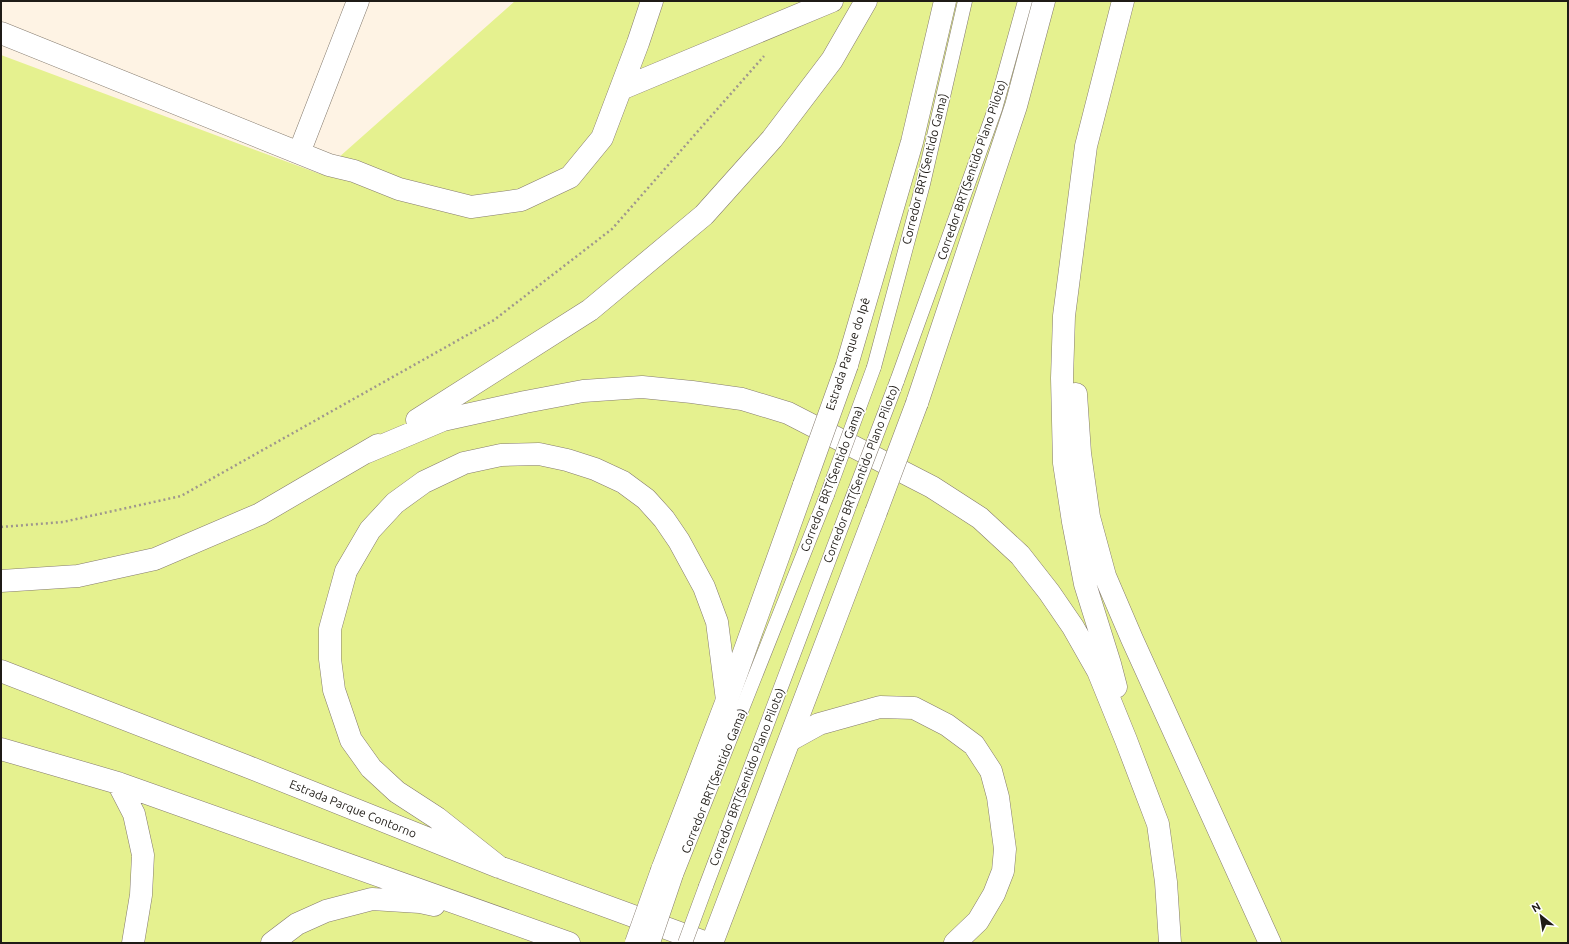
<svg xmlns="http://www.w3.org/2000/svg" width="1569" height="944" viewBox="0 0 1569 944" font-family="Ubuntu,sans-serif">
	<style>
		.green { fill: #e5f18f }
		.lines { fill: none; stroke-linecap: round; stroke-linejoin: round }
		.service-casing { stroke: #857b6e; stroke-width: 15 }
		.minor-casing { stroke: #857b6e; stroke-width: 23 }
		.primary-casing { stroke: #857b6e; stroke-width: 23 }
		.trunk-casing { stroke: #857b6e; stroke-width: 23 }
		.path { stroke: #9f978d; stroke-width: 2.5; stroke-dasharray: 2 3; stroke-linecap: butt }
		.service { stroke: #fff; stroke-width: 14 }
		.minor { stroke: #fff; stroke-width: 22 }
		.primary { stroke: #fff; stroke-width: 22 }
		.trunk { stroke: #fff; stroke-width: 22 }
		.service-bridge-casing { stroke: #857b6e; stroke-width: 15; stroke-linecap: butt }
		.primary-bridge-casing { stroke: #857b6e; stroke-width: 23; stroke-linecap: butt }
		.service-bridge { stroke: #fff; stroke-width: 14 }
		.primary-bridge { stroke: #fff; stroke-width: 22 }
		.labels { text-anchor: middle; stroke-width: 3; stroke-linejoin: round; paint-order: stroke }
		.street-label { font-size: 12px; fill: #1f1b16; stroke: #fff }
	</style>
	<rect width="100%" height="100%" fill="#fef3e4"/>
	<path class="green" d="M 515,1 L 1568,1 L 1568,943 L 1,943 L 1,55 L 320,174 Z"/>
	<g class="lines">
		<g class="service-casing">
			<path id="service" d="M 874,367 L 923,184 L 965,1
				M 897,381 L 995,109 L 1025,1
				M 676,875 L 827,495
				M 706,886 L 850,504"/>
		</g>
		<g class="minor-casing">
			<path id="minor" d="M 1,33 L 329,165 L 354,171 L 399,189 L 471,207 L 521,200 L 570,177 L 602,138 L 638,43 L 652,1
				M 621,89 L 832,1
				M 299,153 L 358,1"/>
		</g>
		<g class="primary-casing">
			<path id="primary" d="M 847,365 L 912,142 L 945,1
				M 917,403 L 1016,106 L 1044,1
				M 662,870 L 727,700 L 804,485
				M 712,943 L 876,512"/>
		</g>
		<g class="trunk-casing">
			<path id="trunk" d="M 1076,394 L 1080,453 L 1089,517 L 1105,576 L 1132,639 L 1270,943
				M 417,420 L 590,310 L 704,215 L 772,139 L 832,60 L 866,1
				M 367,452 L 443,420 L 525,402 L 583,391 L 642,387 L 692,392 L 742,399 L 788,413 L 932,487 L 980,518 L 1020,555 L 1049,592 L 1073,627 L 1098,671 L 1126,740 L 1158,824 L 1166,882 L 1170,943
				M 1,581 L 78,576 L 155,559 L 260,514 L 378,445
				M 1,671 L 246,766 L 499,867 L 707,943
				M 1116,687 L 1110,664 L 1085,584 L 1073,522 L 1064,463 L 1062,378 L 1064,316 L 1086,146 L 1123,1
				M 790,740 L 819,724 L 880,707 L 914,708 L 947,725 L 974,745 L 991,771 L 998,797 L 1005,849 L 1003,871 L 994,894 L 978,921 L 955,943
				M 1,749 L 118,783 L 569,943
				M 118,783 L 134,814 L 143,855 L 141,895 L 133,943
				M 499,867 L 437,818 L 397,792 L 371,768 L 351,740 L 334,690 L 330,659 L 330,629 L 346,571 L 370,530 L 395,503 L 424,482 L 464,463 L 501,455 L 539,454 L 567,460 L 595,469 L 623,482 L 646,499 L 664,519 L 679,541 L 704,587 L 717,622 L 727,700
				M 272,943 L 297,924 L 326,911 L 372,899 L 420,902 L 434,905"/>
		</g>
		<path class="path" d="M 1,527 L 63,522 L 181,496 L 494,320 L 612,229 L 764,56"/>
		<use href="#service" class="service"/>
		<use href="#minor" class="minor"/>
		<use href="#primary" class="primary"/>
		<use href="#trunk" class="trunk"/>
		<g class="service-bridge-casing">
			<path id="service-bridge" d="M 827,495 L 874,367
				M 850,504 L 897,381
				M 653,943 L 676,875
				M 685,943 L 706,886"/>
		</g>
		<g class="primary-bridge-casing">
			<path id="primary-bridge" d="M 804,485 L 847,365
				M 876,512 L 917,403
				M 636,943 L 662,870"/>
		</g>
		<use href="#service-bridge" class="service-bridge"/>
		<use href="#primary-bridge" class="primary-bridge"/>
	</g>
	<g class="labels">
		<g class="street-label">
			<text transform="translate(925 169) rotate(-76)" y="4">Corredor BRT(Sentido Gama)</text>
			<text transform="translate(972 170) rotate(-71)" y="4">Corredor BRT(Sentido Plano Piloto)</text>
			<text transform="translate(848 354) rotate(-72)" y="4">Estrada Parque do Ipê</text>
			<text transform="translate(861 474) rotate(-69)" y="4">Corredor BRT(Sentido Plano Piloto)</text>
			<text transform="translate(832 479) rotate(-69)" y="4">Corredor BRT(Sentido Gama)</text>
			<text transform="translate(747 777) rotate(-69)" y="4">Corredor BRT(Sentido Plano Piloto)</text>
			<text transform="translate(714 781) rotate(-68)" y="4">Corredor BRT(Sentido Gama)</text>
			<text transform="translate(353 809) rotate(22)" y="4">Estrada Parque Contorno</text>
		</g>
	</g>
	<rect width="1569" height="944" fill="none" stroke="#1f1b16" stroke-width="4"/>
	<g transform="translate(1541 916) rotate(330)" stroke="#ffffff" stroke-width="3" paint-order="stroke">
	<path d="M0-3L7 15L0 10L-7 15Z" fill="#1f1b16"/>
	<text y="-6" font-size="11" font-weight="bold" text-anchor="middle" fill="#1f1b16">N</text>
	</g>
</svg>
